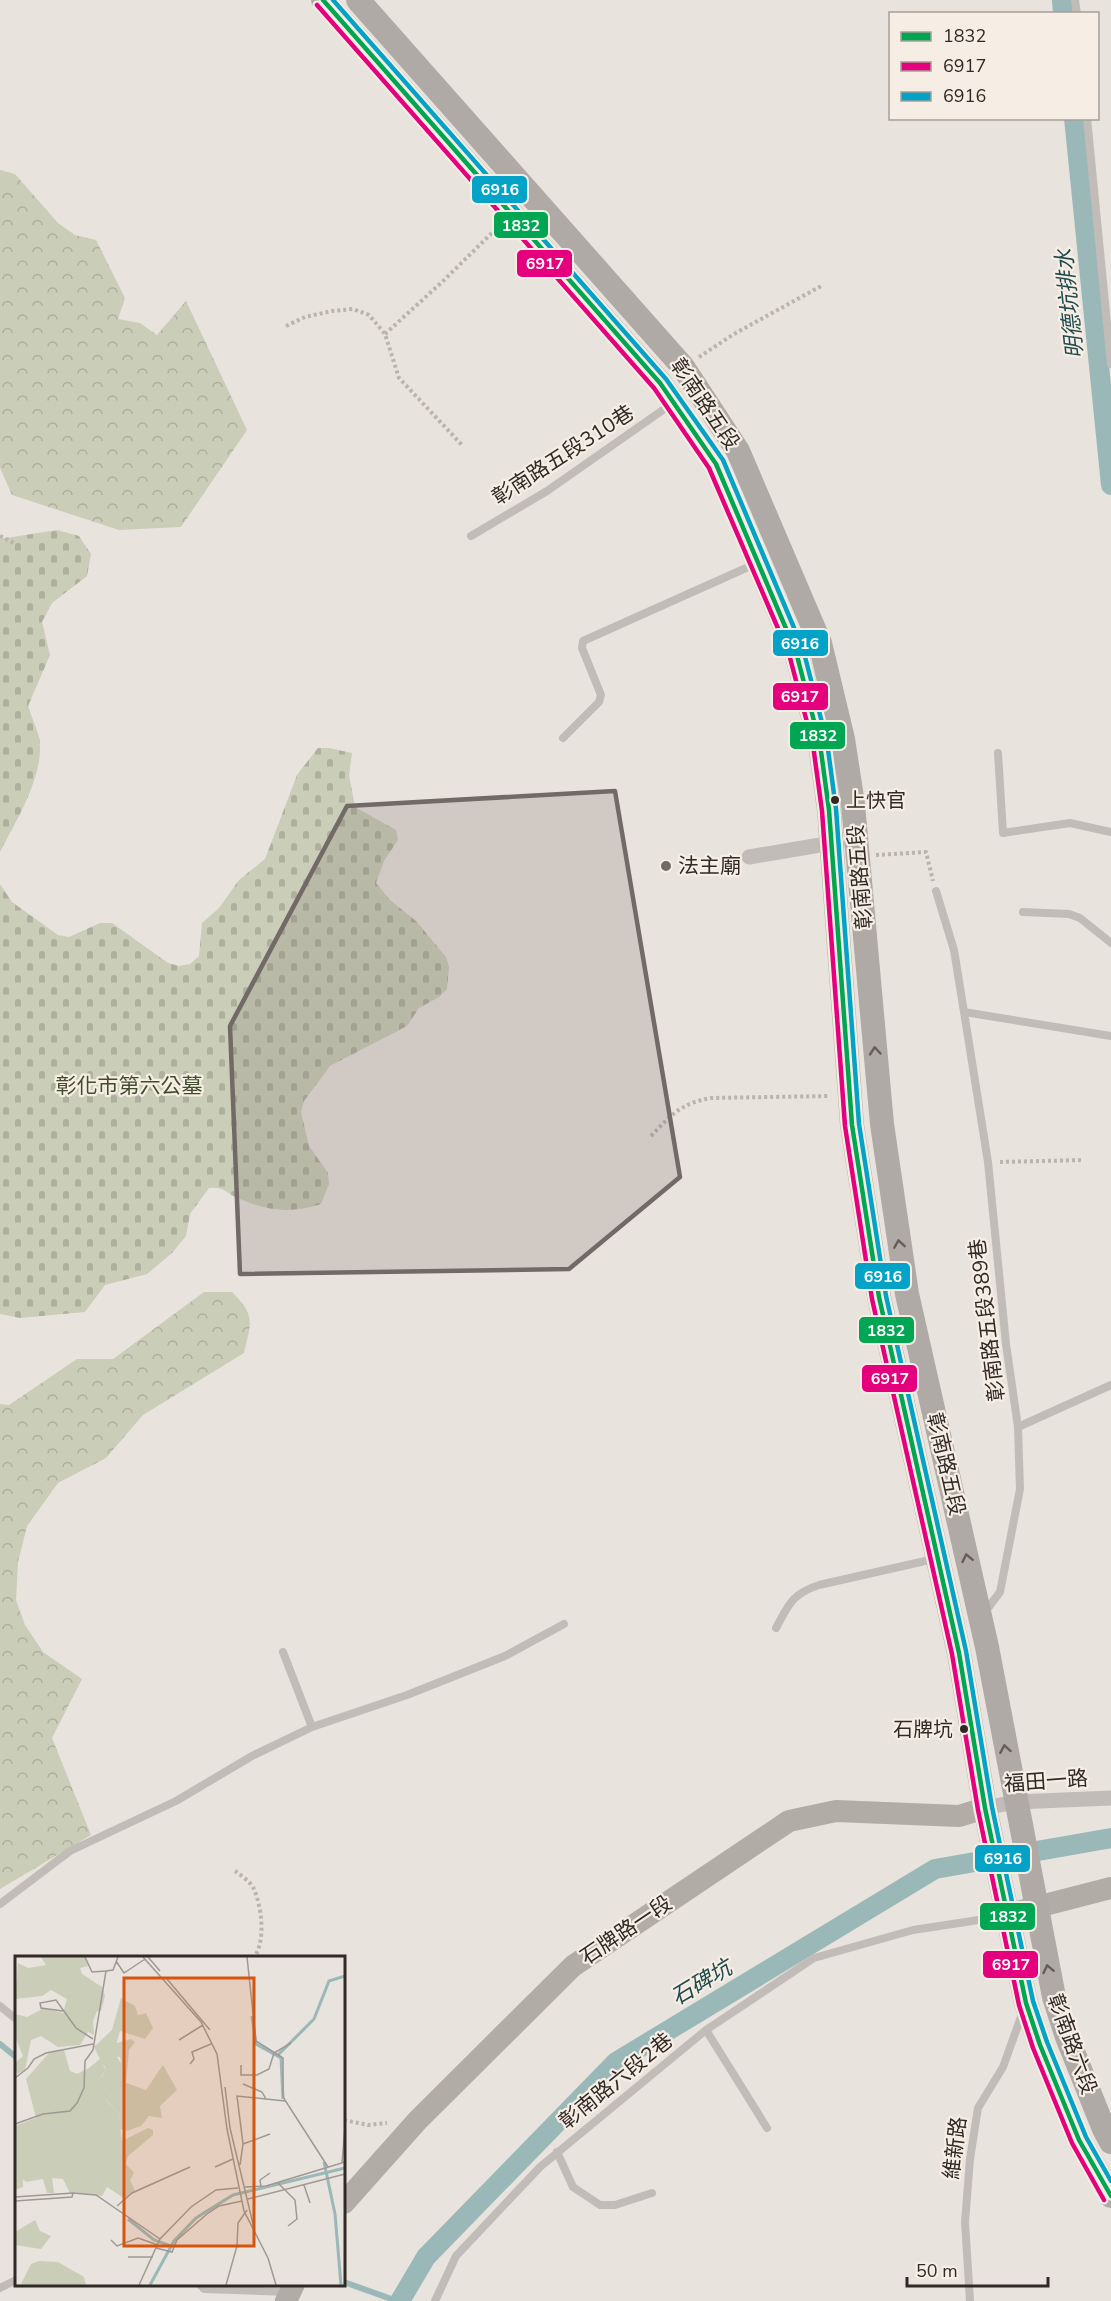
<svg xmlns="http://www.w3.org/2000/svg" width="1111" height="2301" viewBox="0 0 1111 2301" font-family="'Nunito Sans','Noto Sans TC',sans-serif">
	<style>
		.forest { fill: url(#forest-crowns) }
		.cemetery { fill: url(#cemetery-stones) }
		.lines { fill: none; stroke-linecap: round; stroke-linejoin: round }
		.stream { stroke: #9bb8b8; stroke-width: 6 }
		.canal { stroke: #9bb8b8; stroke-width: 20 }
		.path { stroke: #bab4af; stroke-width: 4; stroke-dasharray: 3 3; stroke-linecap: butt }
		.lane { stroke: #c1bcb7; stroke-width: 8 }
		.street { stroke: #c1bcb7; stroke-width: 15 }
		.secondary { stroke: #b2aca7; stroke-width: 22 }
		.primary { stroke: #b0aaa6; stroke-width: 24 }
		.bus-1-casing { stroke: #f6eee4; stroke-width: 9 }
		.bus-2-casing { stroke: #f6eee4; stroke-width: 9 }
		.bus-3-casing { stroke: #f6eee4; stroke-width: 9 }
		.bus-1 { stroke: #00a651; stroke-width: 4.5 }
		.bus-2 { stroke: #e5007d; stroke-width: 4.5 }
		.bus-3 { stroke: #02a3c6; stroke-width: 4.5 }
		.oneway { stroke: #645d59 }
		.marked { fill: #716a66; fill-opacity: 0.2; stroke: #716a66; stroke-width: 4.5; stroke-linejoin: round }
		.bus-dot { fill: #312926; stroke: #f6eee4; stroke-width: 2 }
		.poi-dot { fill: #716a66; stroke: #f6eee4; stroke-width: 2 }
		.labels { text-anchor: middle; stroke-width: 4.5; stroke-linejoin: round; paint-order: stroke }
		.bus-label { font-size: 20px; fill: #312926; stroke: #f6eee4; text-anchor: start }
		.street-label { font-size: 21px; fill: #312926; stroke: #f6eee4 }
		.poi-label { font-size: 21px; fill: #312926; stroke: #f6eee4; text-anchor: start }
		.park-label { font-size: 21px; fill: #414d2c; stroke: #f6eee4 }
		.water-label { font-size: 22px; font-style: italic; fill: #204b4e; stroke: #f6eee4 }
		.inset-river { fill: none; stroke: #9bb8b8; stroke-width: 3 }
		.inset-road { fill: none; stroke: #9f9994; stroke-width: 1.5 }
		.view { fill: #d6540f; fill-opacity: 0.15; stroke: #d6540f; stroke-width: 3 }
		.inset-edge { fill: none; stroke: #312926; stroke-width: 3 }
		.line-badge { stroke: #f6eee4; stroke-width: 2 }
		.badge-label { font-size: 16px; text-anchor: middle; font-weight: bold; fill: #fff }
	</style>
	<defs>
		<pattern id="forest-crowns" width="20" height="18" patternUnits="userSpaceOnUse" patternTransform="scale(1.5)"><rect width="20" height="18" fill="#cacdb8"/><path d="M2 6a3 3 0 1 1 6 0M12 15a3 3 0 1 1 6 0" fill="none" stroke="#aeb09e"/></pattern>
		<pattern id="cemetery-stones" width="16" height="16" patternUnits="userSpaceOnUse" patternTransform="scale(1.5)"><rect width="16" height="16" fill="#cacdb8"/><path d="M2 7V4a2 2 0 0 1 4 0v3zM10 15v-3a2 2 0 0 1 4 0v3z" fill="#aeb09e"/></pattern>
	</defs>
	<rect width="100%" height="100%" fill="#e9e3dd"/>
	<path class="forest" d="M 0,170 L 15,174 L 58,223 L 75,235 L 96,240 L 125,298 L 118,319 L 140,323 L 157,335 L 186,301 L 247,430 L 181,527 L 119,530 L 12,495 L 0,468 Z
		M 204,1292 L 232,1292 C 256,1316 251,1322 244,1353 L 143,1415 L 106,1458 L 58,1483 L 27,1526 L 18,1562 L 16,1600 L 25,1625 L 43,1652 L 82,1679 L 52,1738 L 91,1835 L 0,1889 L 0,1404 L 9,1405 L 77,1359 L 113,1359 Z"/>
	<path class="cemetery" d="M 57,530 L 79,536 L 91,554 L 87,576 L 52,603 L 42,622 L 50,655 L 28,706 C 31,716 36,726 39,737 C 46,773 16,821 0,852 L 0,539 Z
		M 318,748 L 329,748 L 352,753 L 349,775 L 355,807 L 396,830 L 398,840 L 384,861 L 376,883 L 390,900 L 416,921 L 446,957 L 449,967 L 447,989 L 439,997 L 419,1008 L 407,1026 L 330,1066 L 304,1101 L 301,1112 L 309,1146 L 328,1173 L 329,1184 L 321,1204 C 291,1214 267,1211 238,1198 C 226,1193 224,1186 209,1188 L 190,1214 L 186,1236 L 172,1253 L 147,1274 L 105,1285 L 85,1312 L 20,1318 L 0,1314 L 0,884 L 12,902 L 58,935 L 69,937 L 100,923 L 112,923 L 168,963 L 179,966 L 190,964 L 199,956 L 202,923 L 219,908 L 239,880 L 265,859 L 297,775 Z"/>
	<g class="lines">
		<path class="stream" d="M 0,2044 L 16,2057
			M 344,2282 L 397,2301"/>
		<path class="canal" d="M 1062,0 L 1063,14
			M 1074,118 L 1111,485
			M 400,2301 L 426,2257 L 616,2062 L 935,1869 L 1111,1838"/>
		<path class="path" d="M 286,326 L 305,317 L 332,311 L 353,309 L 369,315 L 385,334 L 399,378 L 462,445
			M 385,334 L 441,283 L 497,228
			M 699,357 L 734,334 L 823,285
			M 0,536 L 14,543
			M 876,855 L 926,852 L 933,881
			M 651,1136 C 671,1115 681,1103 711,1098 L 829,1096
			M 1000,1162 L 1084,1160
			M 235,1871 C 241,1875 249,1881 253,1887 C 262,1906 266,1940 254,1958
			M 344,2120 L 368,2125 L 387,2123"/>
		<path class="lane" d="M 1075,0 L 1077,14
			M 1087,118 L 1111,364
			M 471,536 L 547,491 L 670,405
			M 563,738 L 599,702 L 601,695 L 582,648 L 583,641 L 755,564
			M 998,753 L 1003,833 L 1070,823 L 1111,832
			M 936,891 L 954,950 L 964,1012
			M 1023,912 L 1069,914 L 1080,918 L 1111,943
			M 1018,1427 L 1111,1385
			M 985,1612 L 1000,1592 L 1020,1489 L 1018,1427 L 1006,1344 L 988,1162 L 964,1012 L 1111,1036
			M 776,1628 C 789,1604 792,1594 819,1585 L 934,1559
			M 283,1652 L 312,1727
			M 0,1904 L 70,1851 L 176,1801 L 252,1756 L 312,1727 L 407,1695 L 505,1656 L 564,1624
			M 0,2006 L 16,2019
			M 706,2030 L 767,2128
			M 557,2152 L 573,2187 L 600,2205 L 615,2205 L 652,2193
			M 199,2284 L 204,2289 L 288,2292
			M 0,2288 L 16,2280
			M 435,2301 L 456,2256 L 540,2167 L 706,2030 L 814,1958 L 913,1930 L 1005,1916
			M 970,2301 L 965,2222 L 970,2159 L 978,2108 L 1003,2067 L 1022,2014"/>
		<path class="street" d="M 749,857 L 832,843 L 837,845
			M 985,1808 L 1015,1802 L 1111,1798"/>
		<path class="secondary" d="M 1006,1915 L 1111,1888
			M 344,2203 L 418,2120 L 573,1966 L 789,1821 L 836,1811 L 959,1816 L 985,1808
			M 286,2301 L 294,2284"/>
		<path class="primary" d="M 323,0 L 660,383 L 716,464 L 796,652 L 820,744 L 829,810 L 852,1125 L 879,1297 L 959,1653 L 985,1808 L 1026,2003 L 1040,2045 L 1079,2140 L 1111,2196
			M 358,0 L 683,367 L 738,451 L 820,643 L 843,739 L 853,804 L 882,1124 L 907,1294 L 987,1647 L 1054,1997 L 1067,2037 L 1104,2129 L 1111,2142"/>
		<g class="bus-1-casing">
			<path id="bus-1" d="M 323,0 L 660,383 L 716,464 L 796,652 L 820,744 L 829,810 L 852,1125 L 879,1297 L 959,1653 L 985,1808 L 1026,2003 L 1040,2045 L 1079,2140 L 1111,2196"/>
		</g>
		<g class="bus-2-casing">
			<path id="bus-2" d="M 317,5 L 654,388 L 709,468 L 789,654 L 813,745 L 822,811 L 845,1126 L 872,1299 L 952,1654 L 978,1810 L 1019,2005 L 1033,2048 L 1072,2143 L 1104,2200"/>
		</g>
		<g class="bus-3-casing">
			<path id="bus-3" d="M 333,0 L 666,379 L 723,460 L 803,649 L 827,742 L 836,809 L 859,1124 L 886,1296 L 966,1651 L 992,1807 L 1033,2001 L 1047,2042 L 1086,2137 L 1111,2181"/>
		</g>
		<use href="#bus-1" class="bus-1"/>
		<use href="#bus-2" class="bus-2"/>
		<use href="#bus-3" class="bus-3"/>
	</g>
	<defs><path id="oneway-chevron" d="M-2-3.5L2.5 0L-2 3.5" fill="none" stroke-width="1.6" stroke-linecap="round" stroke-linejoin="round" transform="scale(1.5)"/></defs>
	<g class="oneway">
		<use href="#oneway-chevron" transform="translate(875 1051) rotate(-95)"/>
		<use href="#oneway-chevron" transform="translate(899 1244) rotate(-99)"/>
		<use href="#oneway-chevron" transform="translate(967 1558) rotate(-102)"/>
		<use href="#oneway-chevron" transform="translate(1005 1749) rotate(-100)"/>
		<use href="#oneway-chevron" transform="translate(1048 1969) rotate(-102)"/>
	</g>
	<path class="marked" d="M 615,791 L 680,1177 L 569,1269 L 240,1274 L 230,1026 L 347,806 Z"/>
	<g class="bus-dot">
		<circle cx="835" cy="800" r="5"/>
		<circle cx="964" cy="1729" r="5"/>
	</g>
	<circle class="poi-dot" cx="666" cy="866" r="6"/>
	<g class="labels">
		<g class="bus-label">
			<text x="846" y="807">上快官</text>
			<text x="953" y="1736" text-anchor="end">石牌坑</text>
		</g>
		<g class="street-label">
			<text transform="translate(705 404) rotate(56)" y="7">彰南路五段</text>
			<text transform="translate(563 455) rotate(-33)" y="7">彰南路五段310巷</text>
			<text transform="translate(860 877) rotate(-95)" y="7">彰南路五段</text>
			<text transform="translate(987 1320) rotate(-97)" y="7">彰南路五段389巷</text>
			<text transform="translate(946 1464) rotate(77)" y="7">彰南路五段</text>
			<text transform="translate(1046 1781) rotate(-4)" y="7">福田一路</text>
			<text transform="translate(626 1930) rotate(-34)" y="7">石牌路一段</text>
			<text transform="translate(1072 2044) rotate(70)" y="7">彰南路六段</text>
			<text transform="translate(616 2081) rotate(-39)" y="7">彰南路六段2巷</text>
			<text transform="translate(955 2148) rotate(-83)" y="7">維新路</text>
		</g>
		<g class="poi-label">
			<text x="678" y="873">法主廟</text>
		</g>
		<g class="park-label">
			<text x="129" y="1093">彰化市第六公墓</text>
		</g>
		<g class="water-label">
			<text transform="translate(1069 304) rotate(-96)" y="8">明德坑排水</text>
			<text transform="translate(701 1982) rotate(-31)" y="8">石碑坑</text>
		</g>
	</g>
	<g transform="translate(15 1956)">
		<rect width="330" height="330" fill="#e9e3dd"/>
		<path d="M 26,1 L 70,1 L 73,10 L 65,12 L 67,18 L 87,31 L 90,40 L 86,55 L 82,55 L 78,65 L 79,79 L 73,76 L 65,89 L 43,91 L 26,80 L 16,84 L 10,114 L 2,118 L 0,107 L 8,100 L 0,80 L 0,58 L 12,61 L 29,52 L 48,57 L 52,43 L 36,34 L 27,40 L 0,43 L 3,7 L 13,12 L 31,9 ZM 106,42 L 120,50 L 123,59 L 131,57 L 138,72 L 130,83 L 105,75 L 99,95 L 105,106 L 88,109 L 91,114 L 86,121 L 92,129 L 88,137 L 91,144 L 104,158 L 107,185 L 133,172 L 138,174 L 138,179 L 113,200 L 111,208 L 119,217 L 115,224 L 120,235 L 109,242 L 92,231 L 87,240 L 55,237 L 48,223 L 37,222 L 39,237 L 32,237 L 28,223 L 11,226 L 8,223 L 8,231 L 0,234 L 0,170 L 21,162 L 11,123 L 34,97 L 49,94 L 55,115 L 62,118 L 74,112 L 85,103 L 79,91 L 97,74 ZM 20,264 L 25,275 L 36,280 L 26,293 L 0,289 L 0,276 ZM 24,305 L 43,306 L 69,321 L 71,329 L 0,329 L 6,328 L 16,308 Z" fill="#cacdb8"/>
		<path d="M 116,83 L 120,86 L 114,94 L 111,127 L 131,134 L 148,109 L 162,134 L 145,150 L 147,162 L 134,160 L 126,170 L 112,175 L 105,173 L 104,158 L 87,139 L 92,129 L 83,127 L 91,114 L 88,106 L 106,106 L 105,101 L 99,100 L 98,88 Z" fill="#cacdb8"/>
		<path class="inset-river" d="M 237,60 L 241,88 L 266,102 L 268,143M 263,99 L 299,63 L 314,25 L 330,20M 309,206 L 320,258 L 326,329M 113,263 L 139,284 L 156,290M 135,329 L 159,285 L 181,262 L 218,239 L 330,212"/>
		<path class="inset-road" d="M 70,1 L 77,16 L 91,15M 128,1 L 186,66 L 202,98 L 212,173 L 229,255 L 253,302 L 261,329M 133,1 L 145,15M 232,1 L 241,85 L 268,102 L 268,141 L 313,211M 101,5 L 109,17 L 130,3M 152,23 L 195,74M 48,55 L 26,52 L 25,47 L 41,44 L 61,72 L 78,83M 164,84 L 188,69M 175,108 L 179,103 L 177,96 L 196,88M 226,109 L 226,119 L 242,119 L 254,113 L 259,97 L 276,87M 0,122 L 13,112 L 19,103 L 31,97 L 78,88M 228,128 L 247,136 L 251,143M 210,131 L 215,172 L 239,272M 0,168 L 28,158 L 55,155 L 62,147 L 69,132 L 70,105 L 78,94 L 91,15 L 98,14 L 103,1M 228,188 L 255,178M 327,207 L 330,170M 225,209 L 228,188 L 222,140 L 270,145M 200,211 L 218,203M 263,227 L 280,244 L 282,263 L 273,270M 289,229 L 295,247M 230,231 L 251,230 L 330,206M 246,231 L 245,224 L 255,217M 0,241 L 58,237M 233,243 L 330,218M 0,245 L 57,241 L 58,237 L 81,239 L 145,283M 102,250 L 117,237 L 175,211M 96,284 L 102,290 L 123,282 L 143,289M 141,292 L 157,296 L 162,284 L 192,258 L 204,250 L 227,245M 113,301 L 138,301M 124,329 L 145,283 L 176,251 L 201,234 L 223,232M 211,329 L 222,290 L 223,267 L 232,254"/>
		<path class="view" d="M 109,22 L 239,22 L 239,290 L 109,290 Z"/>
		<rect width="330" height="330" class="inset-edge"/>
	</g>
	<g class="line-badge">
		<rect x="471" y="175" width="57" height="29" rx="6" fill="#02a3c6"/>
		<rect x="493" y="211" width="56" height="28" rx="6" fill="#00a651"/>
		<rect x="516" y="249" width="57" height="29" rx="6" fill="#e5007d"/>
		<rect x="772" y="629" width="57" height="28" rx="6" fill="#02a3c6"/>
		<rect x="772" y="682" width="57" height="29" rx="6" fill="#e5007d"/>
		<rect x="789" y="721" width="57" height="29" rx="6" fill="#00a651"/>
		<rect x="854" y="1262" width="57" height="28" rx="6" fill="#02a3c6"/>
		<rect x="858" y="1316" width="57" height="28" rx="6" fill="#00a651"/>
		<rect x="861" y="1364" width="57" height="29" rx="6" fill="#e5007d"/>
		<rect x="974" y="1844" width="57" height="29" rx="6" fill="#02a3c6"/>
		<rect x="979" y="1902" width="57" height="29" rx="6" fill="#00a651"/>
		<rect x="982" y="1950" width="57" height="29" rx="6" fill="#e5007d"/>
	</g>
	<g class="badge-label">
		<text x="500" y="195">6916</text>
		<text x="521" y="231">1832</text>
		<text x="545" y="269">6917</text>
		<text x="800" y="649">6916</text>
		<text x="800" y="702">6917</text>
		<text x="818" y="741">1832</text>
		<text x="883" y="1282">6916</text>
		<text x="886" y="1336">1832</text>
		<text x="890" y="1384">6917</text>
		<text x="1003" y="1864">6916</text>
		<text x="1008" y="1922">1832</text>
		<text x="1011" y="1970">6917</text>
	</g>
	<rect x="889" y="12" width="210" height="108" fill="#f6eee4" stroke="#a79f98" stroke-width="1.5"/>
	<rect x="901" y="32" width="30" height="9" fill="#00a651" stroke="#a79f98" stroke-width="1.5"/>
	<text x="943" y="42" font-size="18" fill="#312926">1832</text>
	<rect x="901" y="62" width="30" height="9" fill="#e5007d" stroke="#a79f98" stroke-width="1.5"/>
	<text x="943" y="72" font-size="18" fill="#312926">6917</text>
	<rect x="901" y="92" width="30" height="9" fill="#02a3c6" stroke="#a79f98" stroke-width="1.5"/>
	<text x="943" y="102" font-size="18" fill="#312926">6916</text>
	<path d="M907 2277v9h141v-9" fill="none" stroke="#312926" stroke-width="3"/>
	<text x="916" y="2277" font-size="18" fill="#312926" stroke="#f6eee4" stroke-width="4.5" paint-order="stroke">50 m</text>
</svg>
